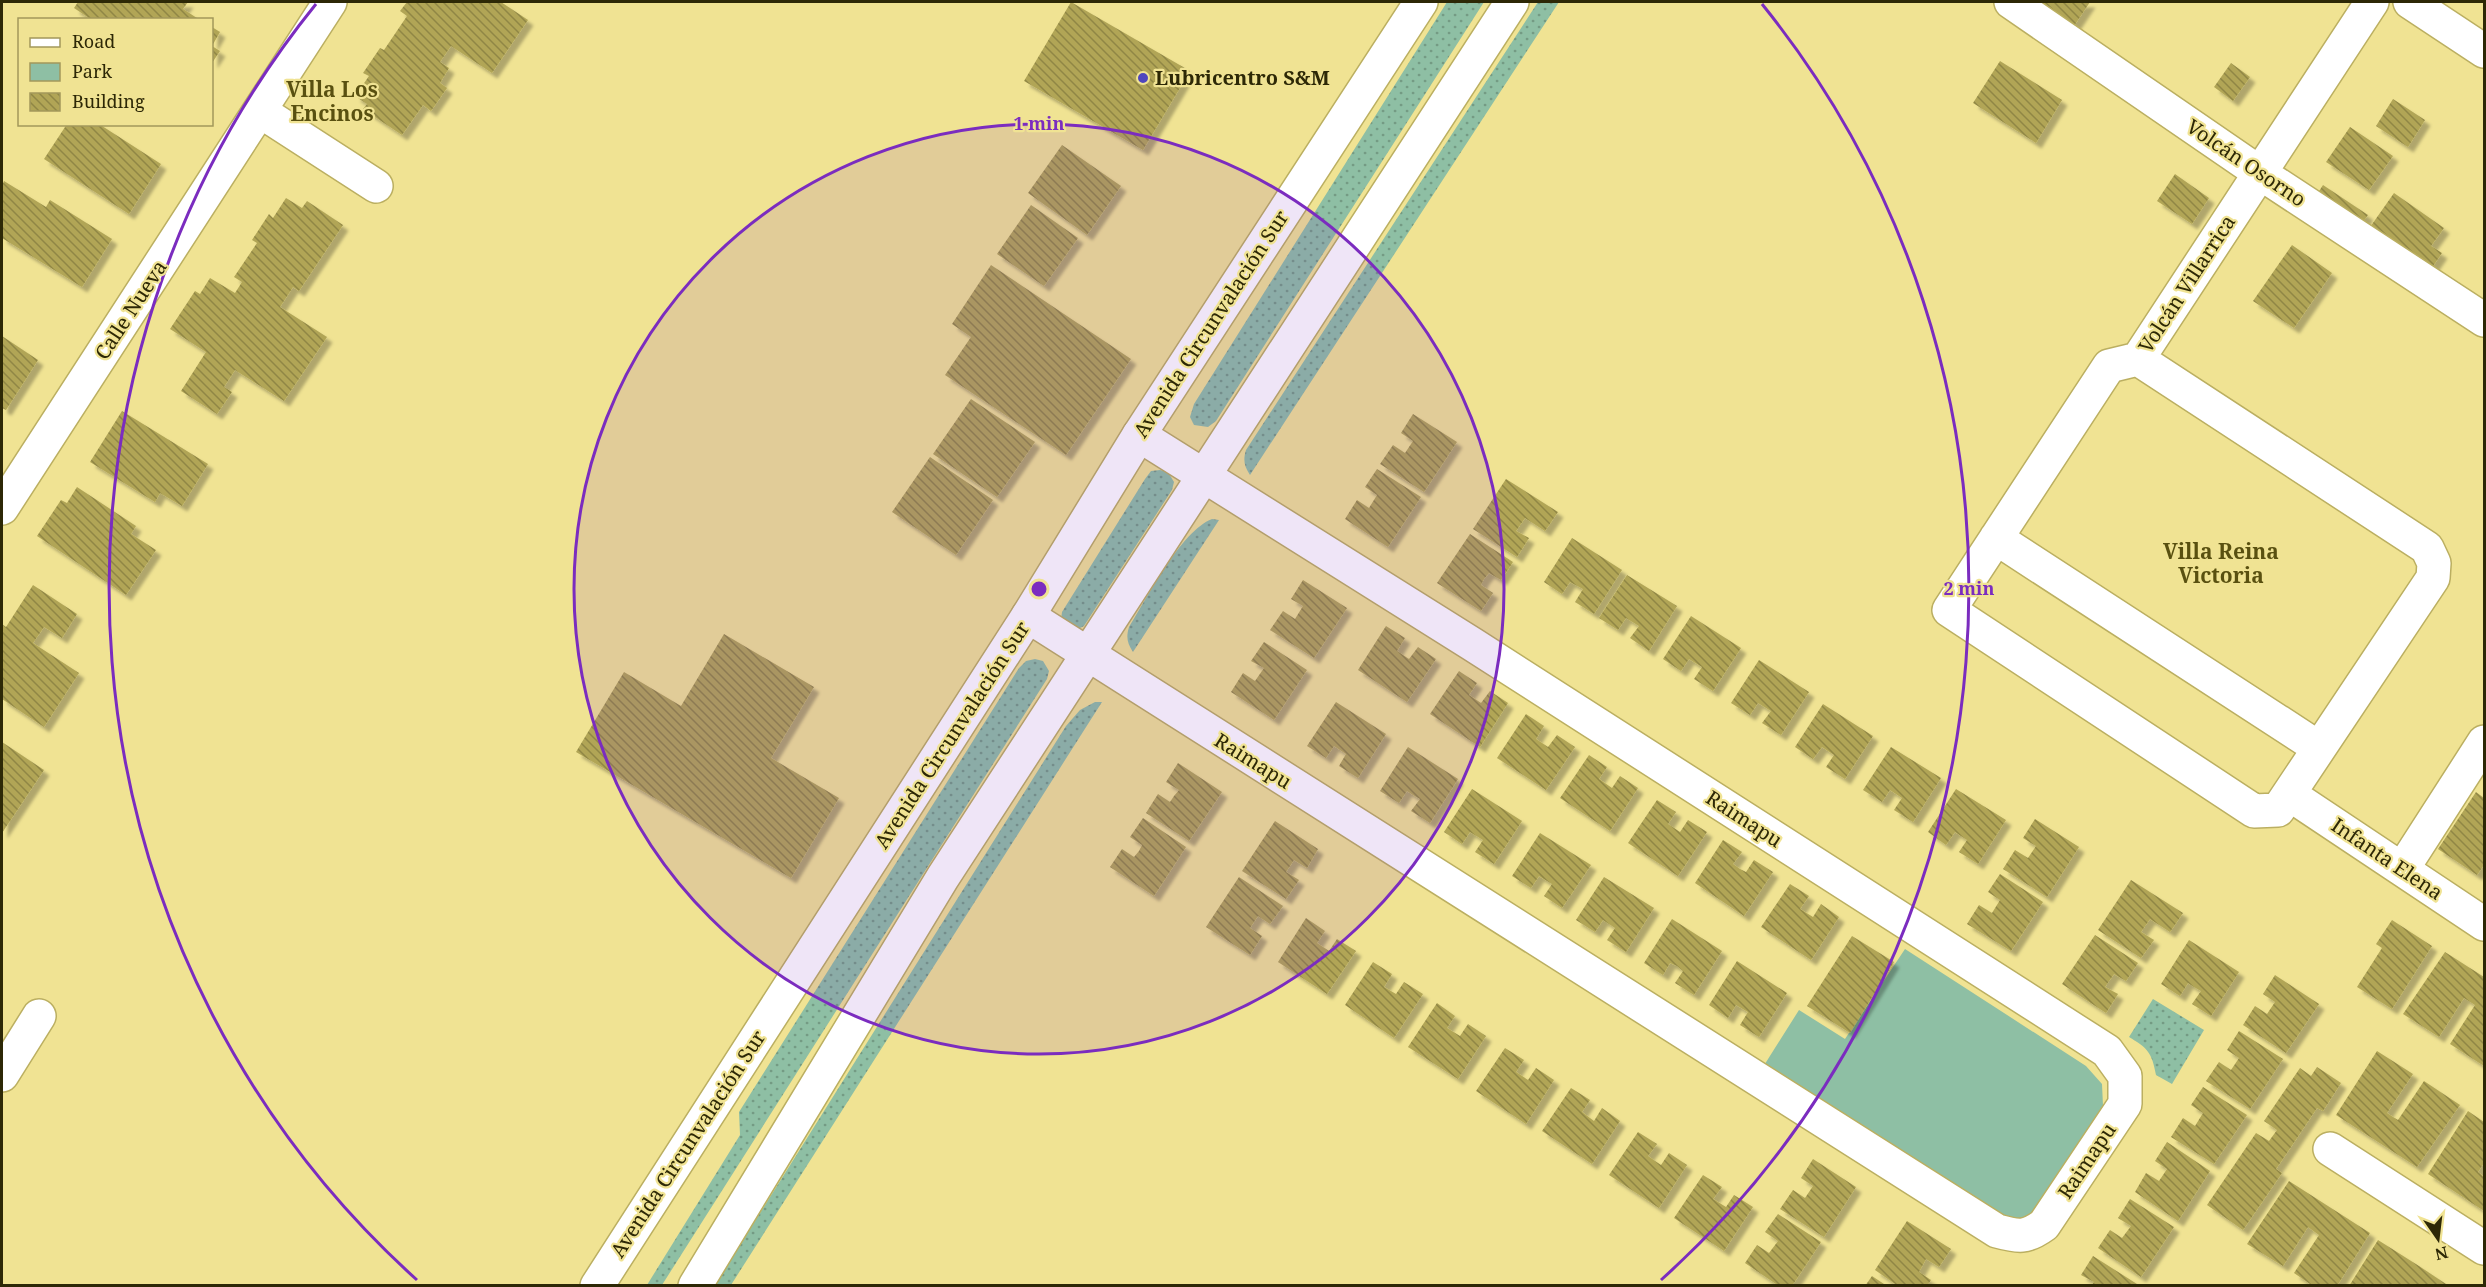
<svg xmlns="http://www.w3.org/2000/svg" width="2486" height="1287" viewBox="0 0 2486 1287" font-family="'Noto Serif',serif">
	<style>
		.grass { fill: url(#grass-dots) }
		.park { fill: #8ebfa4 }
		.building { fill: url(#building-back-hatch); filter: url(#shadow) }
		.lines { fill: none; stroke-linecap: round; stroke-linejoin: round }
		.minor-casing { stroke: #bbaf61; stroke-width: 36 }
		.secondary-casing { stroke: #bbaf61; stroke-width: 36 }
		.minor { stroke: #fff; stroke-width: 33 }
		.secondary { stroke: #fff; stroke-width: 33 }
		.ring { fill: none; stroke: #7b2cbf; stroke-width: 3 }
		.poi-dot { fill: #4f46bd; stroke: #f0e393; stroke-width: 2 }
		.labels { text-anchor: middle; stroke-width: 4.5; stroke-linejoin: round; paint-order: stroke }
		.poi-label { font-size: 20px; font-weight: bold; fill: #2d2806; stroke: #f0e393; text-anchor: start }
		.street-label { font-size: 20px; fill: #2d2806; stroke: #f0e393 }
		.neighbourhood-label { font-size: 21px; font-weight: bold; fill: #595010; stroke: #f0e393 }
		.centre { fill: #7b2cbf; stroke: #f0e393; stroke-width: 3 }
		.ring-label { font-size: 18px; text-anchor: middle; font-weight: bold; fill: #7b2cbf; stroke: #f0e393; stroke-width: 4.5; stroke-linejoin: round; paint-order: stroke }
	</style>
	<defs>
		<pattern id="grass-dots" width="8" height="8" patternUnits="userSpaceOnUse" patternTransform="scale(1.5)"><rect width="8" height="8" fill="#8ebfa4"/><path d="M2 2h.1M6 6h.1" fill="none" stroke="#749b84" stroke-width="1.8" stroke-linecap="round"/></pattern>
		<pattern id="building-back-hatch" width="6" height="6" patternUnits="userSpaceOnUse" patternTransform="scale(1.5)"><rect width="6" height="6" fill="#b1a556"/><path d="M-1 5l2 2M0 0l6 6M5-1l2 2" fill="none" stroke="#908645"/></pattern>
		<filter id="shadow"><feDropShadow dx="5.5" dy="5.5" stdDeviation="1.5" flood-color="#0004"/></filter>
	</defs>
	<rect width="100%" height="100%" fill="#f0e393"/>
	<path class="grass" d="M 1447,2 L 1484,2 L 1216,421 L 1208,427 L 1194,425 L 1190,417 L 1194,404 Z
		M 1538,2 L 1559,2 L 1250,475 C 1244,466 1243,460 1246,450 Z
		M 1160,470 L 1168,472 L 1174,482 L 1172,490 L 1084,626 L 1078,629 L 1061,620 L 1062,612 L 1145,479 L 1151,471 Z
		M 1212,519 L 1219,520 L 1133,652 C 1127,643 1126,637 1129,627 C 1147,598 1181,531 1212,519 Z
		M 1035,659 L 1043,661 L 1049,671 L 1047,679 L 662,1285 L 647,1285 L 740,1135 L 739,1112 L 1019,668 L 1026,661 Z
		M 1095,702 L 1102,702 L 731,1285 L 714,1286 L 1066,726 L 1080,710 Z
		M 2153,999 L 2204,1030 L 2172,1084 L 2156,1075 C 2152,1053 2148,1048 2129,1037 Z"/>
	<path class="park" d="M 1905,949 L 2086,1066 L 2102,1084 L 2103,1106 L 2029,1218 L 2001,1221 L 1763,1067 L 1799,1010 L 1845,1039 Z"/>
	<path class="building" d="M 78,2 L 188,2 L 183,9 L 200,20 L 92,20 L 74,8 Z
		M 407,2 L 501,2 L 528,20 L 492,73 L 451,46 L 440,62 L 449,68 L 440,83 L 447,88 L 431,111 L 423,105 L 402,135 L 363,109 L 367,104 L 355,96 L 369,76 L 363,73 L 380,48 L 384,50 L 407,16 L 400,11 Z
		M 1071,2 L 1190,71 L 1143,150 L 1024,81 Z
		M 2032,2 L 2090,2 L 2070,32 Z
		M 212,27 L 220,32 L 212,46 L 220,51 L 212,63 Z
		M 2000,61 L 2062,100 L 2036,143 L 1973,103 Z
		M 2231,63 L 2250,77 L 2233,101 L 2214,87 Z
		M 2393,99 L 2425,120 L 2408,147 L 2376,126 Z
		M 67,124 L 99,124 L 161,164 L 129,214 L 44,159 Z
		M 2350,127 L 2393,156 L 2369,190 L 2326,162 Z
		M 1062,145 L 1121,186 L 1087,235 L 1028,193 Z
		M 2175,174 L 2209,198 L 2192,224 L 2157,201 Z
		M 4,181 L 46,207 L 50,200 L 112,239 L 82,287 L 2,238 L 2,186 Z
		M 2323,185 L 2368,215 L 2357,230 L 2312,202 Z
		M 2394,193 L 2444,228 L 2431,246 L 2442,253 L 2429,272 L 2368,230 Z
		M 286,198 L 302,208 L 307,201 L 343,225 L 299,291 L 293,287 L 280,307 L 327,337 L 284,401 L 235,370 L 224,387 L 232,392 L 217,414 L 181,391 L 206,352 L 170,329 L 195,291 L 200,294 L 210,278 L 235,293 L 242,282 L 234,277 L 257,243 L 252,240 L 269,214 L 273,218 Z
		M 1031,205 L 1078,238 L 1044,286 L 997,254 Z
		M 2292,245 L 2332,273 L 2294,328 L 2253,301 Z
		M 991,265 L 1131,359 L 1066,455 L 945,375 L 971,337 L 952,324 Z
		M 2,336 L 38,360 L 6,410 L 2,408 Z
		M 971,399 L 1035,442 L 997,497 L 933,454 Z
		M 122,411 L 208,464 L 182,506 L 160,493 L 155,502 L 90,462 Z
		M 1413,414 L 1457,442 L 1424,492 L 1380,464 L 1393,445 L 1405,453 L 1413,441 L 1401,433 Z
		M 930,457 L 993,500 L 956,555 L 892,512 Z
		M 1377,469 L 1421,497 L 1388,547 L 1345,519 L 1357,500 L 1369,508 L 1377,495 L 1365,487 Z
		M 1506,479 L 1558,512 L 1545,531 L 1525,518 L 1516,531 L 1529,538 L 1517,557 L 1473,529 Z
		M 77,487 L 136,526 L 131,534 L 156,550 L 126,595 L 37,536 L 61,500 L 67,503 Z
		M 1470,534 L 1513,562 L 1501,580 L 1489,573 L 1484,579 L 1481,585 L 1493,593 L 1481,611 L 1437,583 Z
		M 1572,538 L 1622,570 L 1594,614 L 1575,602 L 1583,589 L 1570,582 L 1562,594 L 1544,582 Z
		M 1627,575 L 1677,606 L 1649,651 L 1630,638 L 1639,626 L 1626,618 L 1618,630 L 1599,618 Z
		M 1303,580 L 1347,608 L 1314,658 L 1270,630 L 1283,611 L 1295,619 L 1303,606 L 1291,599 Z
		M 33,585 L 77,614 L 62,638 L 44,627 L 33,643 L 79,673 L 44,727 L 2,699 L 2,624 L 6,627 Z
		M 1691,616 L 1741,648 L 1713,691 L 1694,679 L 1702,667 L 1689,659 L 1681,671 L 1663,659 Z
		M 1386,626 L 1405,638 L 1397,651 L 1409,659 L 1418,647 L 1436,659 L 1407,702 L 1358,670 Z
		M 724,634 L 814,687 L 771,758 L 839,798 L 791,878 L 576,752 L 624,672 L 681,706 Z
		M 1264,642 L 1307,670 L 1274,720 L 1231,692 L 1243,673 L 1255,681 L 1264,668 L 1251,661 Z
		M 1759,660 L 1809,692 L 1781,735 L 1762,723 L 1771,711 L 1758,703 L 1750,715 L 1731,703 Z
		M 1459,671 L 1477,683 L 1469,695 L 1481,703 L 1490,691 L 1508,703 L 1480,747 L 1430,714 Z
		M 1336,702 L 1386,734 L 1358,778 L 1339,766 L 1346,754 L 1334,746 L 1326,758 L 1307,746 Z
		M 1823,704 L 1873,736 L 1845,779 L 1826,767 L 1834,755 L 1822,747 L 1813,759 L 1795,747 Z
		M 1526,714 L 1544,726 L 1536,739 L 1548,747 L 1557,735 L 1575,747 L 1546,790 L 1497,758 Z
		M 2,742 L 44,770 L 2,833 Z
		M 1408,747 L 1458,779 L 1430,823 L 1411,811 L 1420,799 L 1413,795 L 1407,791 L 1399,803 L 1380,791 Z
		M 1891,747 L 1941,778 L 1913,822 L 1894,810 L 1902,798 L 1890,790 L 1882,802 L 1863,790 Z
		M 1589,755 L 1607,767 L 1599,779 L 1612,788 L 1620,776 L 1638,788 L 1610,831 L 1560,798 Z
		M 1178,763 L 1222,792 L 1189,841 L 1146,813 L 1158,794 L 1170,802 L 1174,796 L 1179,790 L 1166,782 Z
		M 1472,789 L 1522,821 L 1494,864 L 1475,852 L 1483,840 L 1470,832 L 1462,844 L 1444,832 Z
		M 1956,789 L 2006,820 L 1978,864 L 1959,852 L 1967,840 L 1955,832 L 1946,845 L 1928,832 Z
		M 2476,792 L 2484,798 L 2484,865 L 2477,875 L 2438,849 Z
		M 1657,800 L 1676,812 L 1668,824 L 1680,832 L 1688,820 L 1707,832 L 1678,876 L 1628,843 Z
		M 1143,818 L 1186,847 L 1154,896 L 1110,867 L 1122,849 L 1134,857 L 1139,851 L 1142,845 L 1130,837 Z
		M 2035,819 L 2079,847 L 2047,897 L 2003,869 L 2015,850 L 2028,858 L 2036,846 L 2023,838 Z
		M 1275,821 L 1318,849 L 1307,868 L 1294,860 L 1286,872 L 1299,880 L 1286,899 L 1242,871 Z
		M 1540,833 L 1591,865 L 1562,908 L 1544,896 L 1552,884 L 1539,876 L 1531,888 L 1512,876 Z
		M 1723,840 L 1742,852 L 1733,864 L 1740,869 L 1746,872 L 1754,860 L 1773,872 L 1744,916 L 1695,883 Z
		M 2000,874 L 2043,902 L 2011,951 L 1967,924 L 1979,905 L 1992,913 L 2000,900 L 1988,892 Z
		M 1239,877 L 1283,906 L 1270,924 L 1258,916 L 1250,928 L 1262,936 L 1250,955 L 1206,927 Z
		M 1604,877 L 1654,908 L 1626,952 L 1607,940 L 1615,928 L 1603,920 L 1595,932 L 1576,920 Z
		M 2131,880 L 2183,913 L 2170,932 L 2150,919 L 2141,932 L 2154,940 L 2141,958 L 2098,930 Z
		M 1790,884 L 1809,896 L 1800,909 L 1813,917 L 1821,904 L 1839,917 L 1811,960 L 1761,927 Z
		M 1306,918 L 1325,931 L 1317,943 L 1329,951 L 1337,939 L 1356,951 L 1327,994 L 1278,962 Z
		M 1672,919 L 1722,951 L 1694,995 L 1675,983 L 1683,971 L 1677,966 L 1670,963 L 1663,975 L 1644,963 Z
		M 2392,920 L 2432,946 L 2392,1009 L 2357,987 L 2382,948 L 2376,944 Z
		M 2095,935 L 2138,963 L 2126,981 L 2114,974 L 2105,987 L 2118,994 L 2106,1013 L 2062,984 Z
		M 1852,936 L 1894,962 L 1850,1033 L 1807,1006 Z
		M 2189,940 L 2239,972 L 2211,1016 L 2192,1004 L 2201,991 L 2194,987 L 2188,983 L 2180,996 L 2161,984 Z
		M 2445,952 L 2484,977 L 2484,1066 L 2450,1044 L 2475,1005 L 2464,998 L 2439,1037 L 2403,1014 Z
		M 1737,961 L 1787,993 L 1759,1037 L 1740,1025 L 1748,1012 L 1736,1005 L 1728,1018 L 1709,1005 Z
		M 1373,962 L 1392,974 L 1384,987 L 1396,994 L 1404,982 L 1423,994 L 1394,1038 L 1345,1005 Z
		M 2275,975 L 2319,1004 L 2286,1053 L 2243,1025 L 2255,1006 L 2267,1014 L 2275,1002 L 2263,994 Z
		M 1437,1003 L 1455,1016 L 1447,1028 L 1460,1036 L 1468,1024 L 1486,1036 L 1458,1079 L 1408,1047 Z
		M 2239,1031 L 2283,1059 L 2250,1109 L 2206,1081 L 2219,1062 L 2231,1070 L 2239,1058 L 2227,1050 Z
		M 1505,1048 L 1524,1060 L 1516,1072 L 1528,1080 L 1536,1068 L 1554,1080 L 1526,1124 L 1476,1091 Z
		M 2377,1051 L 2413,1074 L 2387,1113 L 2393,1117 L 2398,1120 L 2424,1081 L 2460,1105 L 2417,1167 L 2336,1115 Z
		M 2317,1067 L 2341,1083 L 2323,1111 L 2317,1108 L 2291,1147 L 2276,1169 L 2282,1173 L 2243,1230 L 2207,1205 L 2256,1133 L 2269,1141 L 2277,1130 L 2264,1121 L 2300,1068 L 2311,1076 Z
		M 2203,1087 L 2247,1115 L 2214,1164 L 2171,1137 L 2183,1118 L 2195,1126 L 2203,1113 L 2191,1105 Z
		M 1571,1088 L 1590,1100 L 1582,1112 L 1594,1121 L 1602,1108 L 1620,1121 L 1592,1164 L 1542,1131 Z
		M 2468,1111 L 2484,1122 L 2484,1163 L 2478,1172 L 2484,1177 L 2484,1211 L 2428,1174 Z
		M 1638,1132 L 1657,1144 L 1648,1156 L 1655,1161 L 1661,1165 L 1669,1153 L 1687,1165 L 1659,1208 L 1609,1175 Z
		M 2167,1142 L 2210,1171 L 2178,1221 L 2135,1192 L 2146,1173 L 2159,1181 L 2167,1169 L 2155,1161 Z
		M 1813,1159 L 1856,1187 L 1824,1237 L 1780,1209 L 1793,1190 L 1805,1198 L 1813,1186 L 1801,1178 Z
		M 1703,1175 L 1722,1187 L 1713,1199 L 1726,1207 L 1734,1195 L 1753,1207 L 1724,1251 L 1674,1218 Z
		M 2289,1181 L 2370,1233 L 2337,1286 L 2313,1286 L 2294,1273 L 2319,1235 L 2308,1227 L 2283,1266 L 2247,1244 Z
		M 2130,1199 L 2174,1227 L 2141,1277 L 2098,1248 L 2110,1230 L 2122,1238 L 2131,1226 L 2118,1218 Z
		M 1778,1214 L 1821,1242 L 1792,1286 L 1779,1286 L 1745,1263 L 1757,1245 L 1769,1253 L 1778,1241 L 1765,1232 Z
		M 1907,1221 L 1951,1249 L 1939,1267 L 1926,1259 L 1919,1272 L 1931,1280 L 1927,1286 L 1898,1286 L 1875,1270 Z
		M 2378,1240 L 2419,1266 L 2449,1286 L 2349,1286 Z
		M 2093,1256 L 2137,1284 L 2136,1286 L 2091,1286 L 2094,1282 L 2081,1275 Z
		M 1872,1276 L 1887,1286 L 1865,1286 Z"/>
	<g class="lines">
		<g class="minor-casing">
			<path id="minor" d="M 2011,2 L 2260,173 L 2484,320
				M 2410,2 L 2484,51
				M 260,111 L 376,186
				M 2138,359 L 2427,548 L 2434,563 L 2433,578 L 2278,810 L 2254,811 L 1949,610 L 2109,366 L 2138,359 L 2372,2
				M 2,508 L 330,2
				M 1996,538 L 2319,748
				M 1028,616 L 1997,1231 C 2019,1237 2026,1238 2044,1225 L 2125,1104 L 2125,1076 L 2107,1051 L 1472,644 L 1139,435
				M 2289,794 L 2484,924
				M 2403,868 L 2484,742
				M 2,1075 L 39,1016
				M 2330,1149 L 2484,1248"/>
		</g>
		<g class="secondary-casing">
			<path id="secondary" d="M 597,1286 L 1028,616 L 1139,435 L 1421,2
				M 695,1286 L 943,877 L 1512,2"/>
		</g>
		<use href="#minor" class="minor"/>
		<use href="#secondary" class="secondary"/>
	</g>
	<circle cx="1039" cy="589" r="465" fill="#7b2cbf" fill-opacity=".12"/>
	<g class="ring">
		<circle cx="1039" cy="589" r="465"/>
		<path d="M417 1280A930 930 0 0 1 316 4M1762 4A930 930 0 0 1 1661 1280"/>
	</g>
	<circle class="poi-dot" cx="1143" cy="78" r="6"/>
	<g class="labels">
		<g class="poi-label">
			<text x="1155" y="85">Lubricentro S&amp;M</text>
		</g>
		<g class="street-label">
			<text transform="translate(2246 163) rotate(34)" y="7">Volcán Osorno</text>
			<text transform="translate(2187 284) rotate(-57)" y="7">Volcán Villarrica</text>
			<text transform="translate(131 310) rotate(-57)" y="7">Calle Nueva</text>
			<text transform="translate(1211 324) rotate(-57)" y="7">Avenida Circunvalación Sur</text>
			<text transform="translate(952 735) rotate(-57)" y="7">Avenida Circunvalación Sur</text>
			<text transform="translate(1253 761) rotate(32)" y="7">Raimapu</text>
			<text transform="translate(1744 819) rotate(33)" y="7">Raimapu</text>
			<text transform="translate(2387 859) rotate(34)" y="7">Infanta Elena</text>
			<text transform="translate(688 1144) rotate(-57)" y="7">Avenida Circunvalación Sur</text>
			<text transform="translate(2087 1161) rotate(-56)" y="7">Raimapu</text>
		</g>
		<g class="neighbourhood-label">
			<text x="332" y="97">Villa Los<tspan x="332" dy="24">Encinos</tspan></text>
			<text x="2221" y="559">Villa Reina<tspan x="2221" dy="24">Victoria</tspan></text>
		</g>
	</g>
	<circle cx="1039" cy="589" r="9" class="centre"/>
	<g class="ring-label">
		<text x="1039" y="130">1 min</text>
		<text x="1969" y="595">2 min</text>
	</g>
	<rect width="2486" height="1287" fill="none" stroke="#2d2806" stroke-width="6"/>
	<rect x="18" y="18" width="195" height="108" fill="#f0e393" stroke="#a2985b" stroke-width="1.5"/>
	<rect x="30" y="38" width="30" height="9" fill="#ffffff" stroke="#a2985b" stroke-width="1.5"/>
	<text x="72" y="48" font-size="18" fill="#2d2806">Road</text>
	<rect x="30" y="63" width="30" height="18" fill="#8ebfa4" stroke="#a2985b" stroke-width="1.5"/>
	<text x="72" y="78" font-size="18" fill="#2d2806">Park</text>
	<rect x="30" y="93" width="30" height="18" fill="url(#building-back-hatch)" stroke="#a2985b" stroke-width="1.5"/>
	<text x="72" y="108" font-size="18" fill="#2d2806">Building</text>
	<g transform="translate(2438 1239) rotate(166)" stroke="#f0e393" stroke-width="4.5" paint-order="stroke">
	<path d="M0-4.5L10 22L0 15L-10 22Z" fill="#2d2806"/>
	<text y="-9" font-size="16" font-weight="bold" text-anchor="middle" fill="#2d2806">N</text>
	</g>
</svg>
